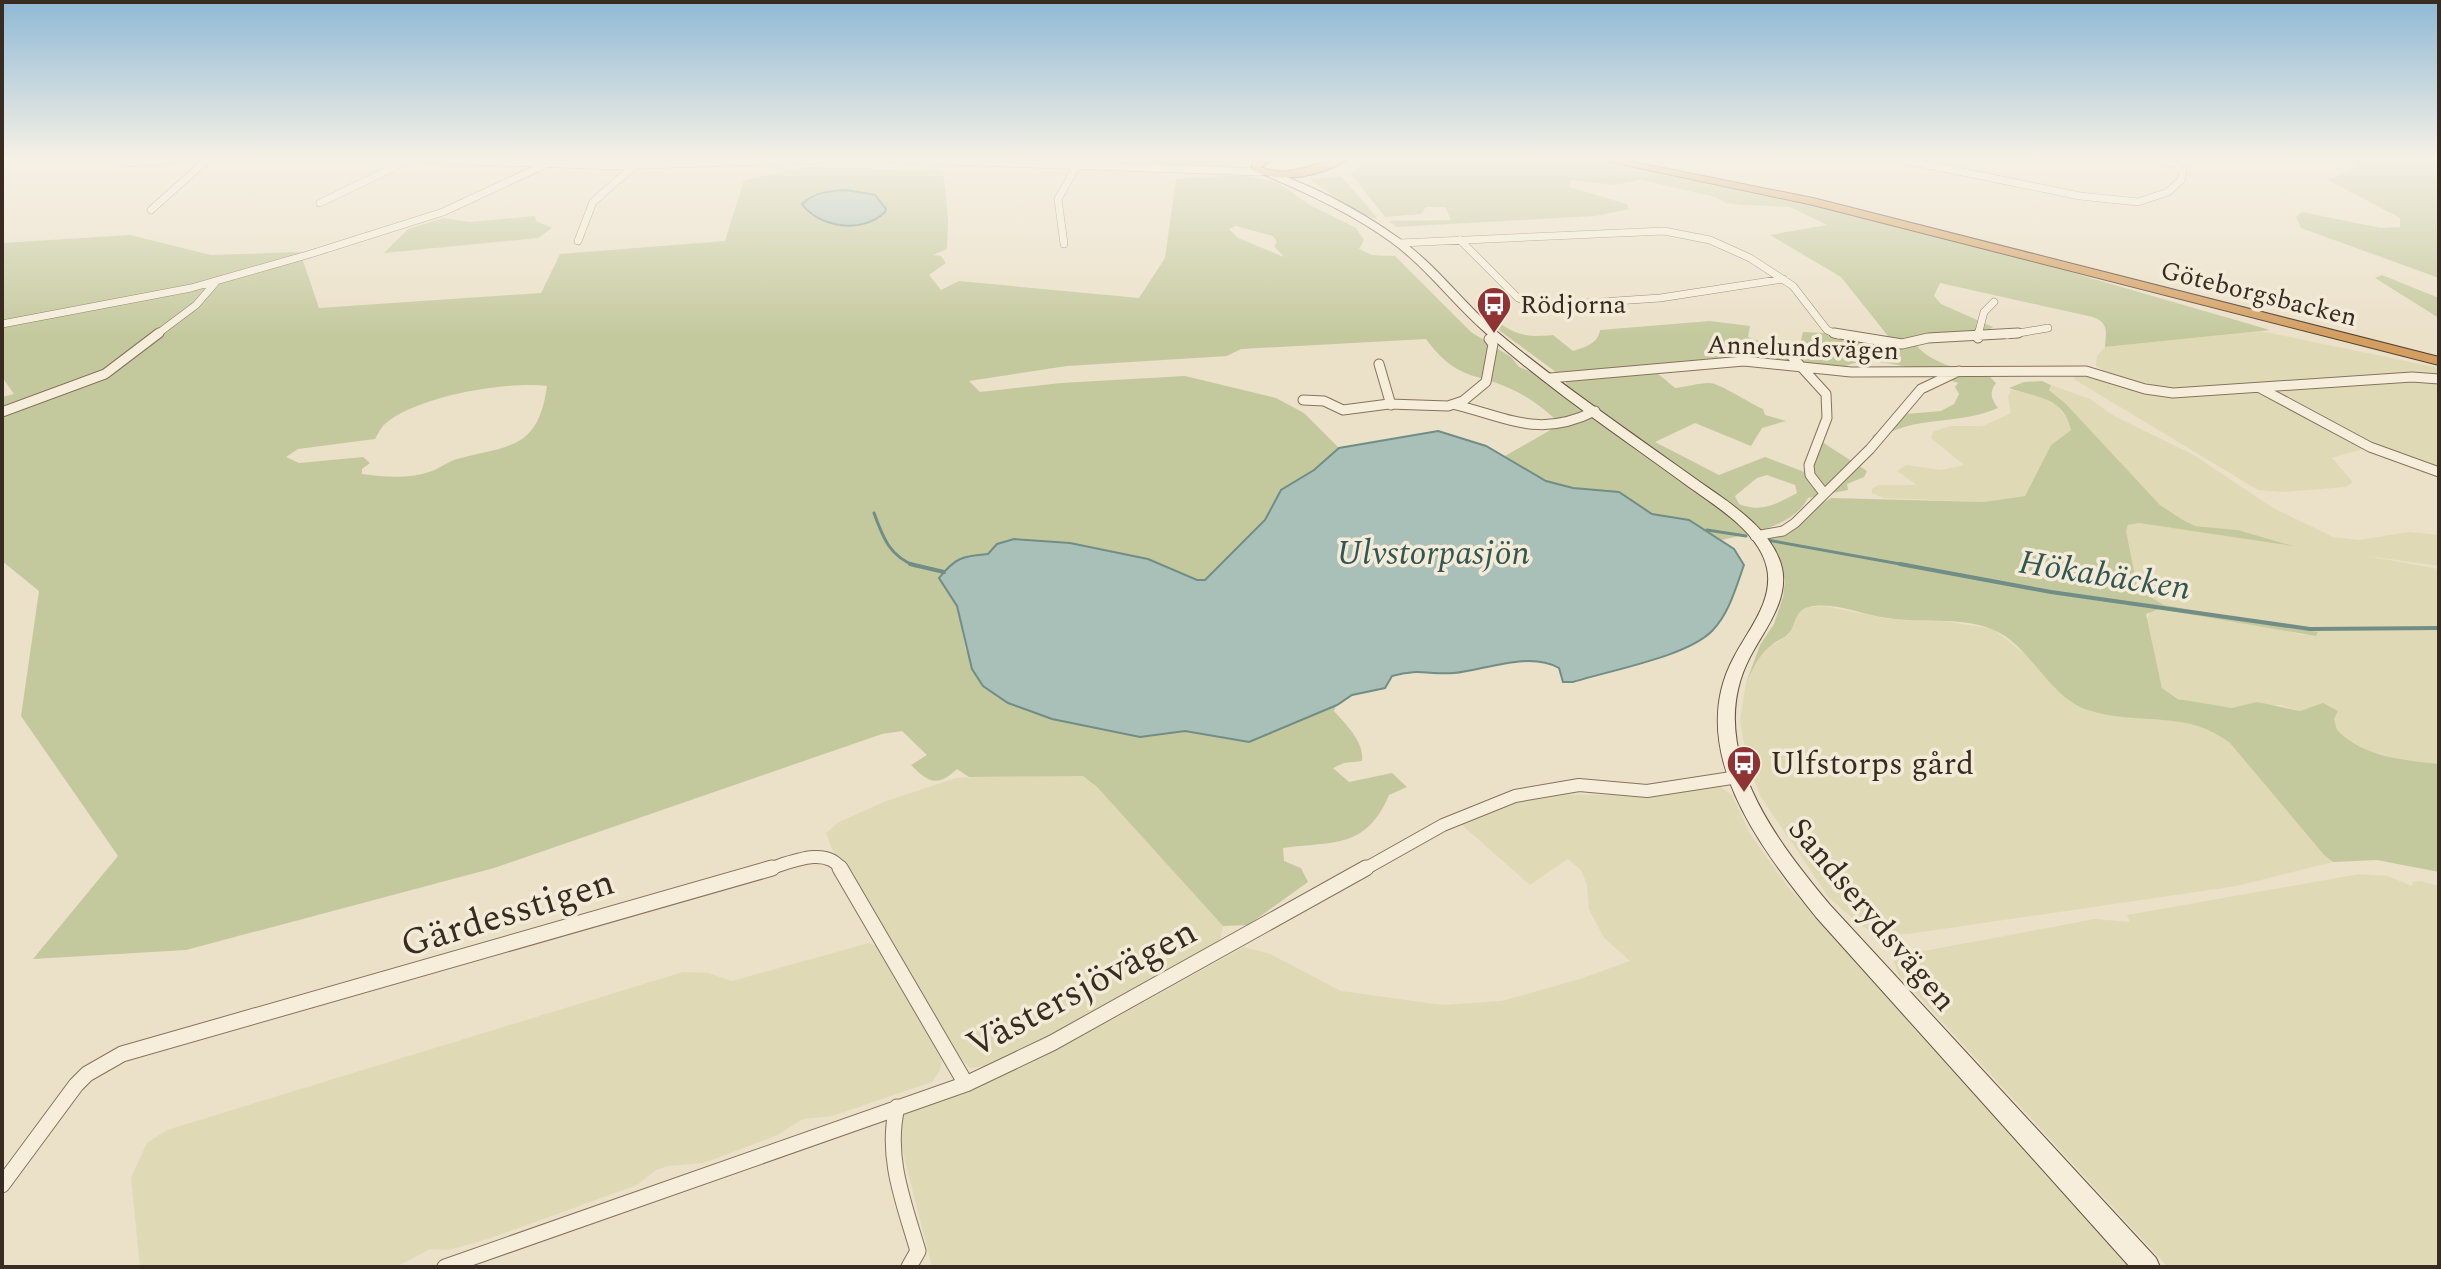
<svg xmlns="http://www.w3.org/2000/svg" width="2441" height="1269" viewBox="0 0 2441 1269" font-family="Spectral,serif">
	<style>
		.farmland { fill: #e0d9b6 }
		.green { fill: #c4c99d; fill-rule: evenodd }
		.water { fill: #a9c0b9; stroke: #708e86; stroke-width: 2 }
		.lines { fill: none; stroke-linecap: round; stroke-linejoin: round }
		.stream-far1 { stroke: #708e86; stroke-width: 3 }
		.stream { stroke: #708e86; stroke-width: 4 }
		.street-far3-casing { stroke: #86735e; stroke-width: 8 }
		.street-far2-casing { stroke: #86735e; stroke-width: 11 }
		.street-far1-casing { stroke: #86735e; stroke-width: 14 }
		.street-casing { stroke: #86735e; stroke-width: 17 }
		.secondary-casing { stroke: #685442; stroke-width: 2 }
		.highway-casing { stroke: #544132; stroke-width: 2 }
		.street-far3 { stroke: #f6eedb; stroke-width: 7 }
		.street-far2 { stroke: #f6eedb; stroke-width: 9 }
		.street-far1 { stroke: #f6eedb; stroke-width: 12 }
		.street { stroke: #f6eedb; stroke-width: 15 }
		.secondary { fill: #f6eedb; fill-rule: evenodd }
		.highway { fill: #d39f61; fill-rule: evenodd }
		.labels { text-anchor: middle; stroke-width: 7; stroke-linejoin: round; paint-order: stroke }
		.far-street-label { font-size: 26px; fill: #382b21; stroke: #f3ebd7 }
		.far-poi-label { font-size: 26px; fill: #382b21; stroke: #f3ebd7; text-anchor: start }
		.poi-label { font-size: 32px; fill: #382b21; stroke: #f3ebd7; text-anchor: start }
		.street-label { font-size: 32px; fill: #382b21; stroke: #f3ebd7 }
		.water-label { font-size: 34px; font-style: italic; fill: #315653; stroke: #f3ebd7 }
		.near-street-label { font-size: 38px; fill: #382b21; stroke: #f3ebd7 }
	</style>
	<rect width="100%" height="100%" fill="#ebe0c8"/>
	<path class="farmland" d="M 2260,331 L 2439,368 L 2439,377 L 2167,391 L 2115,377 L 2096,366 L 2097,356 L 2105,347 Z
		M 2076,374 L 2084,374 L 2145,392 L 2257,389 L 2363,446 L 2363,449 L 2332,458 L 2351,480 L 2352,483 L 2346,487 L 2282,492 L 2258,490 L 2082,384 L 2075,380 L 2073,376 Z
		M 2439,380 L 2439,471 L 2391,453 L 2274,391 L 2276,387 Z
		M 2051,385 L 2090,399 L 2114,416 L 2192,454 L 2273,508 L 2333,537 L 2358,540 L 2409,532 L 2439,535 L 2439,566 L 2361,555 L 2439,569 L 2439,764 L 2402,760 L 2364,750 L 2343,737 L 2336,730 L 2334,719 L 2315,707 L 2300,711 L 2281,705 L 2232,708 L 2199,704 L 2178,698 L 2162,688 L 2147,619 L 2151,611 L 2159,609 L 2280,628 L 2302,635 L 2317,632 L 2164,605 L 2151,599 L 2138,590 L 2126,531 L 2128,525 L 2139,523 L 2288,544 L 2238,530 L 2195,526 L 2183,520 L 2160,505 L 2066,404 L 2049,390 Z
		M 2011,390 L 2039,395 L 2057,406 L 2069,420 L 2071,430 L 2051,445 L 2025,496 L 1983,502 L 1884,498 L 1872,493 L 1872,489 L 1878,485 L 1917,485 L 1897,471 L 1906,465 L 1941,470 L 1964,465 L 1931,438 L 1933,432 L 1950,426 L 1982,426 L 2005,416 L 2011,413 L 2008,397 Z
		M 1825,606 L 1889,619 L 1944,621 L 1993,629 L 2030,658 L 2054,688 L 2071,702 L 2090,711 L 2133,718 L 2178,721 L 2213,730 L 2230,743 L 2324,855 L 2333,862 L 2237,886 L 1908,934 L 1877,934 L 1860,925 L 1829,898 L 1761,797 L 1747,761 L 1740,721 L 1746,683 L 1761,653 L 1789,634 L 1798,613 L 1808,607 Z
		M 1070,774 L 1083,776 L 1097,787 L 1223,926 L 1220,940 L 1029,1049 L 990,1065 L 970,1068 L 958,1055 L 832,849 L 826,833 L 839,822 L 886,801 L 956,778 Z
		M 1712,786 L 1719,786 L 1732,795 L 1750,834 L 1789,888 L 2130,1267 L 932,1267 L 898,1133 L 901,1118 L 908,1110 L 993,1079 L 1079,1038 L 1244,947 L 1270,954 L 1341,991 L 1442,1005 L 1502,1001 L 1580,979 L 1630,961 L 1604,938 L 1589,909 L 1587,885 L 1581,870 L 1568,859 L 1530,885 L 1462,825 L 1519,800 L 1546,794 L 1662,796 Z
		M 2359,874 L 2388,876 L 2412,886 L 2413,882 L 2421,881 L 2439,886 L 2439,1267 L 2168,1267 L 1898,974 L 1894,961 L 1908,954 L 2095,919 L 2130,922 L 2127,915 Z
		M 869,943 L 879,947 L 942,1059 L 940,1070 L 932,1082 L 832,1116 L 803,1119 L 778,1135 L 704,1163 L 668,1166 L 656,1170 L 637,1185 L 488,1239 L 448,1250 L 430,1249 L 396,1267 L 140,1267 L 131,1178 L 147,1143 L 167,1130 L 683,972 L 708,973 L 732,981 Z"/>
	<path class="green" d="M 1152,159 L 1251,159 L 1210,169 L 1152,166 Z
		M 1378,159 L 1573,159 L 1637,168 L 1781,196 L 2022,258 L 2270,330 L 2105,347 C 2106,331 2109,323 2093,317 L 1940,283 L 1934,296 L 1941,304 L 1993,327 L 1985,333 L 1913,339 C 1923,363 1966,371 1990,377 L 1996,383 C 1989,393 1991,398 1998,408 C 1958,426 1912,414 1875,441 L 1872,436 L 1906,414 L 1941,411 L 1954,404 L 1959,394 L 1955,387 L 1958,383 C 1929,373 1870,351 1842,368 L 1725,359 L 1650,367 L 1675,388 C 1686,387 1698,383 1709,383 C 1720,383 1749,403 1763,409 L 1765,415 L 1786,421 L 1762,428 L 1751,446 L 1695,423 L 1655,442 L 1719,475 L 1765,457 L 1810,474 L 1816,438 L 1867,471 L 1864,477 L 1847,484 L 1848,490 L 1808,498 C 1793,527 1751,533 1722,540 L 1689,520 L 1652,514 L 1619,492 L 1573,488 L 1546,481 L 1505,456 L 1561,424 C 1549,413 1536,402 1521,394 C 1478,370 1460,385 1426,339 L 1241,349 L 1227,356 L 1067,366 L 969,381 L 980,392 L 1061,383 L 1185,376 L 1276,398 L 1304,413 L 1339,448 L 1314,470 L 1281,490 L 1266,520 L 1205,580 L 1197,580 L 1148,559 L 1070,543 L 1014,539 L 997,544 L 988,554 L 969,555 L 948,588 L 957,606 L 966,650 L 1008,703 L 1052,719 L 1140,737 L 1185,731 L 1249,742 L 1336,705 L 1334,711 C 1347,726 1364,741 1362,761 L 1344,763 L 1333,768 L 1349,782 L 1392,773 L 1407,787 L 1389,795 C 1366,849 1335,841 1283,848 L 1284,861 L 1301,868 L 1308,882 L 1248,925 L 1223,926 L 1097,787 L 1083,776 L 969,777 L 957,769 C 937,788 928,782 911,765 L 927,755 L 902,731 L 882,734 L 494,868 L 186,950 L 33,959 L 118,856 L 21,716 L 39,591 L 2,561 L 2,397 L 14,394 L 2,377 L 2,243 L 130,235 L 211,255 L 300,252 L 319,308 L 541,293 L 560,254 L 725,241 L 744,180 L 809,167 L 943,171 L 948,218 L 947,249 L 933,255 L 941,256 L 946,263 L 929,275 L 941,290 L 959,281 L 1139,298 L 1165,258 L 1176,179 L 1239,175 L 1277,182 L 1310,205 L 1356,228 L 1364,240 L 1359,249 L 1372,255 L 1395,256 L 1471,332 L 1511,357 L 1519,367 L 1567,385 L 1564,378 L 1477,314 L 1487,313 C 1512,334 1522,338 1553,335 L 1573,351 C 1585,347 1598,344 1600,330 L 1710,321 L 1750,326 L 1748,337 L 1782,349 L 1799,347 L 1803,332 L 1888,336 L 1841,277 L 1770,235 L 1827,225 L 1790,207 L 1743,205 L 1726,203 L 1715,197 L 1641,180 L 1615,185 L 1571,180 L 1569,187 L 1627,204 L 1629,209 L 1596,216 L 1397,227 L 1389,221 L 1451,220 L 1445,207 L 1426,207 L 1421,214 L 1385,217 L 1351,174 L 1357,168 ZM 837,191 L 880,200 L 886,209 L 882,216 C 855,227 832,228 808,213 L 809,197 ZM 1236,226 L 1273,236 L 1277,242 L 1274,246 L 1284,257 L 1238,238 L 1229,229 ZM 547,386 C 538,451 508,445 457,459 C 447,462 439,469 429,472 C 408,479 384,477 362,474 L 362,469 L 370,463 L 363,457 L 299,463 L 286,457 L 298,449 L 375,439 C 378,434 381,427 385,424 C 417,396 507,381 547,386 ZM 1767,475 L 1795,485 L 1797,493 C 1776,504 1762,513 1739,504 L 1735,496 L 1757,478 Z
		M 2345,159 L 2439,159 L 2439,278 L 2301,228 L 2296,217 L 2302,212 L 2381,228 L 2400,227 L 2400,218 L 2328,180 L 2360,166 Z
		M 1341,176 L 1375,215 L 1377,219 L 1355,212 L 1310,179 Z
		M 535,216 L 536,221 L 552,228 L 538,238 L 384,253 L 408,229 L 444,218 L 470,222 Z
		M 2382,275 L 2439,298 L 2439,318 L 2375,278 Z
		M 2042,381 L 2051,385 L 2049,390 L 2066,404 L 2160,505 L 2183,520 L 2195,526 L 2238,530 L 2293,546 L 2139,523 L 2128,525 L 2126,531 L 2138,590 L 2164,605 L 2318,632 L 2316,636 L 2159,609 L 2146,614 L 2162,688 L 2178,699 L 2232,708 L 2257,702 L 2300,711 L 2323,703 L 2338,711 L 2334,719 L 2337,730 C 2363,757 2403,760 2439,764 L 2439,872 L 2377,860 L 2333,862 L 2324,855 L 2230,743 C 2186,709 2141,726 2091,711 C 2052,700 2037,658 2005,636 C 1972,614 1924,624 1887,618 C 1863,615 1832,601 1809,607 C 1793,611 1797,625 1788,634 C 1785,638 1777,640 1773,644 C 1759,654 1754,667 1746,683 L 1760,645 L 1774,624 L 1783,597 L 1785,580 L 1769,538 L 1831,498 L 1983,502 L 2025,496 L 2051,445 L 2071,430 C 2064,396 2033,397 2009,388 L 2024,382 Z"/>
	<path class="water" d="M 846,190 L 875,195 L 886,209 L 885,212 C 863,234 819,228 802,204 C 814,192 830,191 846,190 Z
		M 1438,431 L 1486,446 L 1546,481 L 1573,488 L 1619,492 L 1652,514 L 1689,520 L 1734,549 L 1744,565 C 1736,587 1729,614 1712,631 C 1686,657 1611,670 1573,682 L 1563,682 L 1559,668 C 1529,651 1485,670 1454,673 C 1429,675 1419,668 1392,676 L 1385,688 L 1352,695 L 1337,705 L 1249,742 L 1185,731 L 1140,737 L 1052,719 L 1008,703 L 983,686 L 972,669 L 957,606 L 939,578 C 955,558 962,556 988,554 L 997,544 L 1014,539 L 1070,543 L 1148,559 L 1197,580 L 1205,580 L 1265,520 L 1281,490 L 1314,470 L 1339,448 Z"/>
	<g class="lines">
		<path class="stream-far1" d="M 874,513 C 883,538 890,557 916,566
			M 1707,530 L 1746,536
			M 1767,540 L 1911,566"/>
		<path class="stream" d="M 910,564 L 944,572
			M 1900,564 L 2051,592 L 2310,629 L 2439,628"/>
		<g class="street-far3-casing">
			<path id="street-far3" d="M 409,159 L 616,166 L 824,159
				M 890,159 L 1262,172
				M 1899,159 L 2080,196 L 2138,202 L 2168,192 L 2181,180 L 2183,171 L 2175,164 L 2160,159
				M 128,163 L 184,159
				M 320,203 L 411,159
				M 151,210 L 208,159
				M 1460,240 L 1518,298 L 1541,306 L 1660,298 L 1783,279
				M 578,241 L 593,202 L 634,166
				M 1400,243 L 1664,231 L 1710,240 L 1750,258 L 1793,286 L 1827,330 L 1838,335
				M 1064,244 L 1058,199 L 1076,167
				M 2,324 L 191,288 L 307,255 L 443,212 L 544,165
				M 156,335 L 196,305 L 216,282
				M 1978,335 L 1984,312 L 1994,302
				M 2007,335 L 2048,328"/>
		</g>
		<g class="street-far2-casing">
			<path id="street-far2" d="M 1834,333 L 1902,344 L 1928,338 L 2018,333
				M 1978,338 L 1979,333
				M 1786,350 L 1826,394 L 1827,418 L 1809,465 L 1810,475 L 1823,492
				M 1379,364 L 1391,405
				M 1550,378 L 1744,361 L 1851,372 L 2086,371 L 2145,389 L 2173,393 L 2412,377 L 2439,379
				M 2260,388 L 2370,447 L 2439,472
				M 1303,400 L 1324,401 L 1343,410 L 1389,404 L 1448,406 L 1463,401 L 1486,382 L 1493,344 L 1489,339 L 1497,338
				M 1456,405 C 1512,419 1540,438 1595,411
				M 2,412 L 105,374 L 159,333
				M 1755,536 L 1783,531 L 1795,523 L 1870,449 L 1921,389 L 1959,371"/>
		</g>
		<g class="street-far1-casing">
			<path id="street-far1" d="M 765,870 C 787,864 826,844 842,870
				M 1363,870 L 1443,825 L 1515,796 L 1579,785 L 1647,791 L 1738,777"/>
		</g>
		<g class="street-casing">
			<path id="street" d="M 840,868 L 966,1084
				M 897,1107 C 885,1157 904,1203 918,1251 L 909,1267
				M 2,1185 L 76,1085 L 87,1074 L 122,1054 L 772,868
				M 445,1267 L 966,1084 L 1052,1043 L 1366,868"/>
		</g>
		<g class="secondary-casing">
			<path id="secondary" d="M 1272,172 C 1317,187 1362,212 1400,239 C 1436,265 1463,302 1496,331 C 1561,385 1632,433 1700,482 C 1730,503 1773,530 1782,568 C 1789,601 1764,630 1750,657 C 1703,747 1775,839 1830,905 L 2156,1258 L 2160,1267 L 2130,1267 L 1816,917 C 1760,847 1684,749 1734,657 C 1748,630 1774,601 1767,568 C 1759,532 1717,507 1689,487 C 1621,437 1550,390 1487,334 C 1453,305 1427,268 1391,242 C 1354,215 1311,195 1269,177 L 1269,173 Z"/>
		</g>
		<g class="highway-casing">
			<path id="highway" d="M 1260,159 L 1275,159 L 1261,167 C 1291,181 1320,157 1349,159 C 1323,176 1280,185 1251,170 L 1253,161 Z
				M 1597,159 L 1618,159 L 1813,198 L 2439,357 L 2439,365 L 1813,205 Z"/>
		</g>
		<use href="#street-far3" class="street-far3"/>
		<use href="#street-far2" class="street-far2"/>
		<use href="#street-far1" class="street-far1"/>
		<use href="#street" class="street"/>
		<use href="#secondary" class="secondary"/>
		<use href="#highway" class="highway"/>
	</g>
	<linearGradient id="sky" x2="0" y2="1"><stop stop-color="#8fb9d5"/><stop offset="0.47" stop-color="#f6f1e6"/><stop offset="1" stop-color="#f6f1e6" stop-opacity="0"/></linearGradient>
	<rect width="2441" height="336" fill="url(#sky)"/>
	<defs>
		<g id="bus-pin" transform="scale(1.8)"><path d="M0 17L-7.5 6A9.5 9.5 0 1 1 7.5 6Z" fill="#903335" stroke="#f3ebd7"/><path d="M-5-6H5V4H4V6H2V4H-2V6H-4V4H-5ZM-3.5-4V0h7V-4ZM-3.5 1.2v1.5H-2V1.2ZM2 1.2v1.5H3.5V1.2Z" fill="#fff"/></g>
	</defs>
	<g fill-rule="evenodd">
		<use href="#bus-pin" x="1494" y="304"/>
		<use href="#bus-pin" x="1744" y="763"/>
	</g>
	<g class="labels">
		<g class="far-street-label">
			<text transform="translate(2259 293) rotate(14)" y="9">Göteborgsbacken</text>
			<text transform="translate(1803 347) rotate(2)" y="9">Annelundsvägen</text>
		</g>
		<g class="far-poi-label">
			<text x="1520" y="313">Rödjorna</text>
		</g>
		<g class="poi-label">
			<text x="1770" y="774">Ulfstorps gård</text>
		</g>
		<g class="street-label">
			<text transform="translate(1873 914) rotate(50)" y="11">Sandserydsvägen</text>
		</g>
		<g class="water-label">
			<text x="1433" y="564">Ulvstorpasjön</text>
			<text transform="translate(2105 574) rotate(9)" y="12">Hökabäcken</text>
		</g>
		<g class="near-street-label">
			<text transform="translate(507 912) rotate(-17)" y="13">Gärdesstigen</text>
			<text transform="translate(1081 987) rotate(-28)" y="13">Västersjövägen</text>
		</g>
	</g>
	<rect width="2441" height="1269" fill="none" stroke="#382b21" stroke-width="8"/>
</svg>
